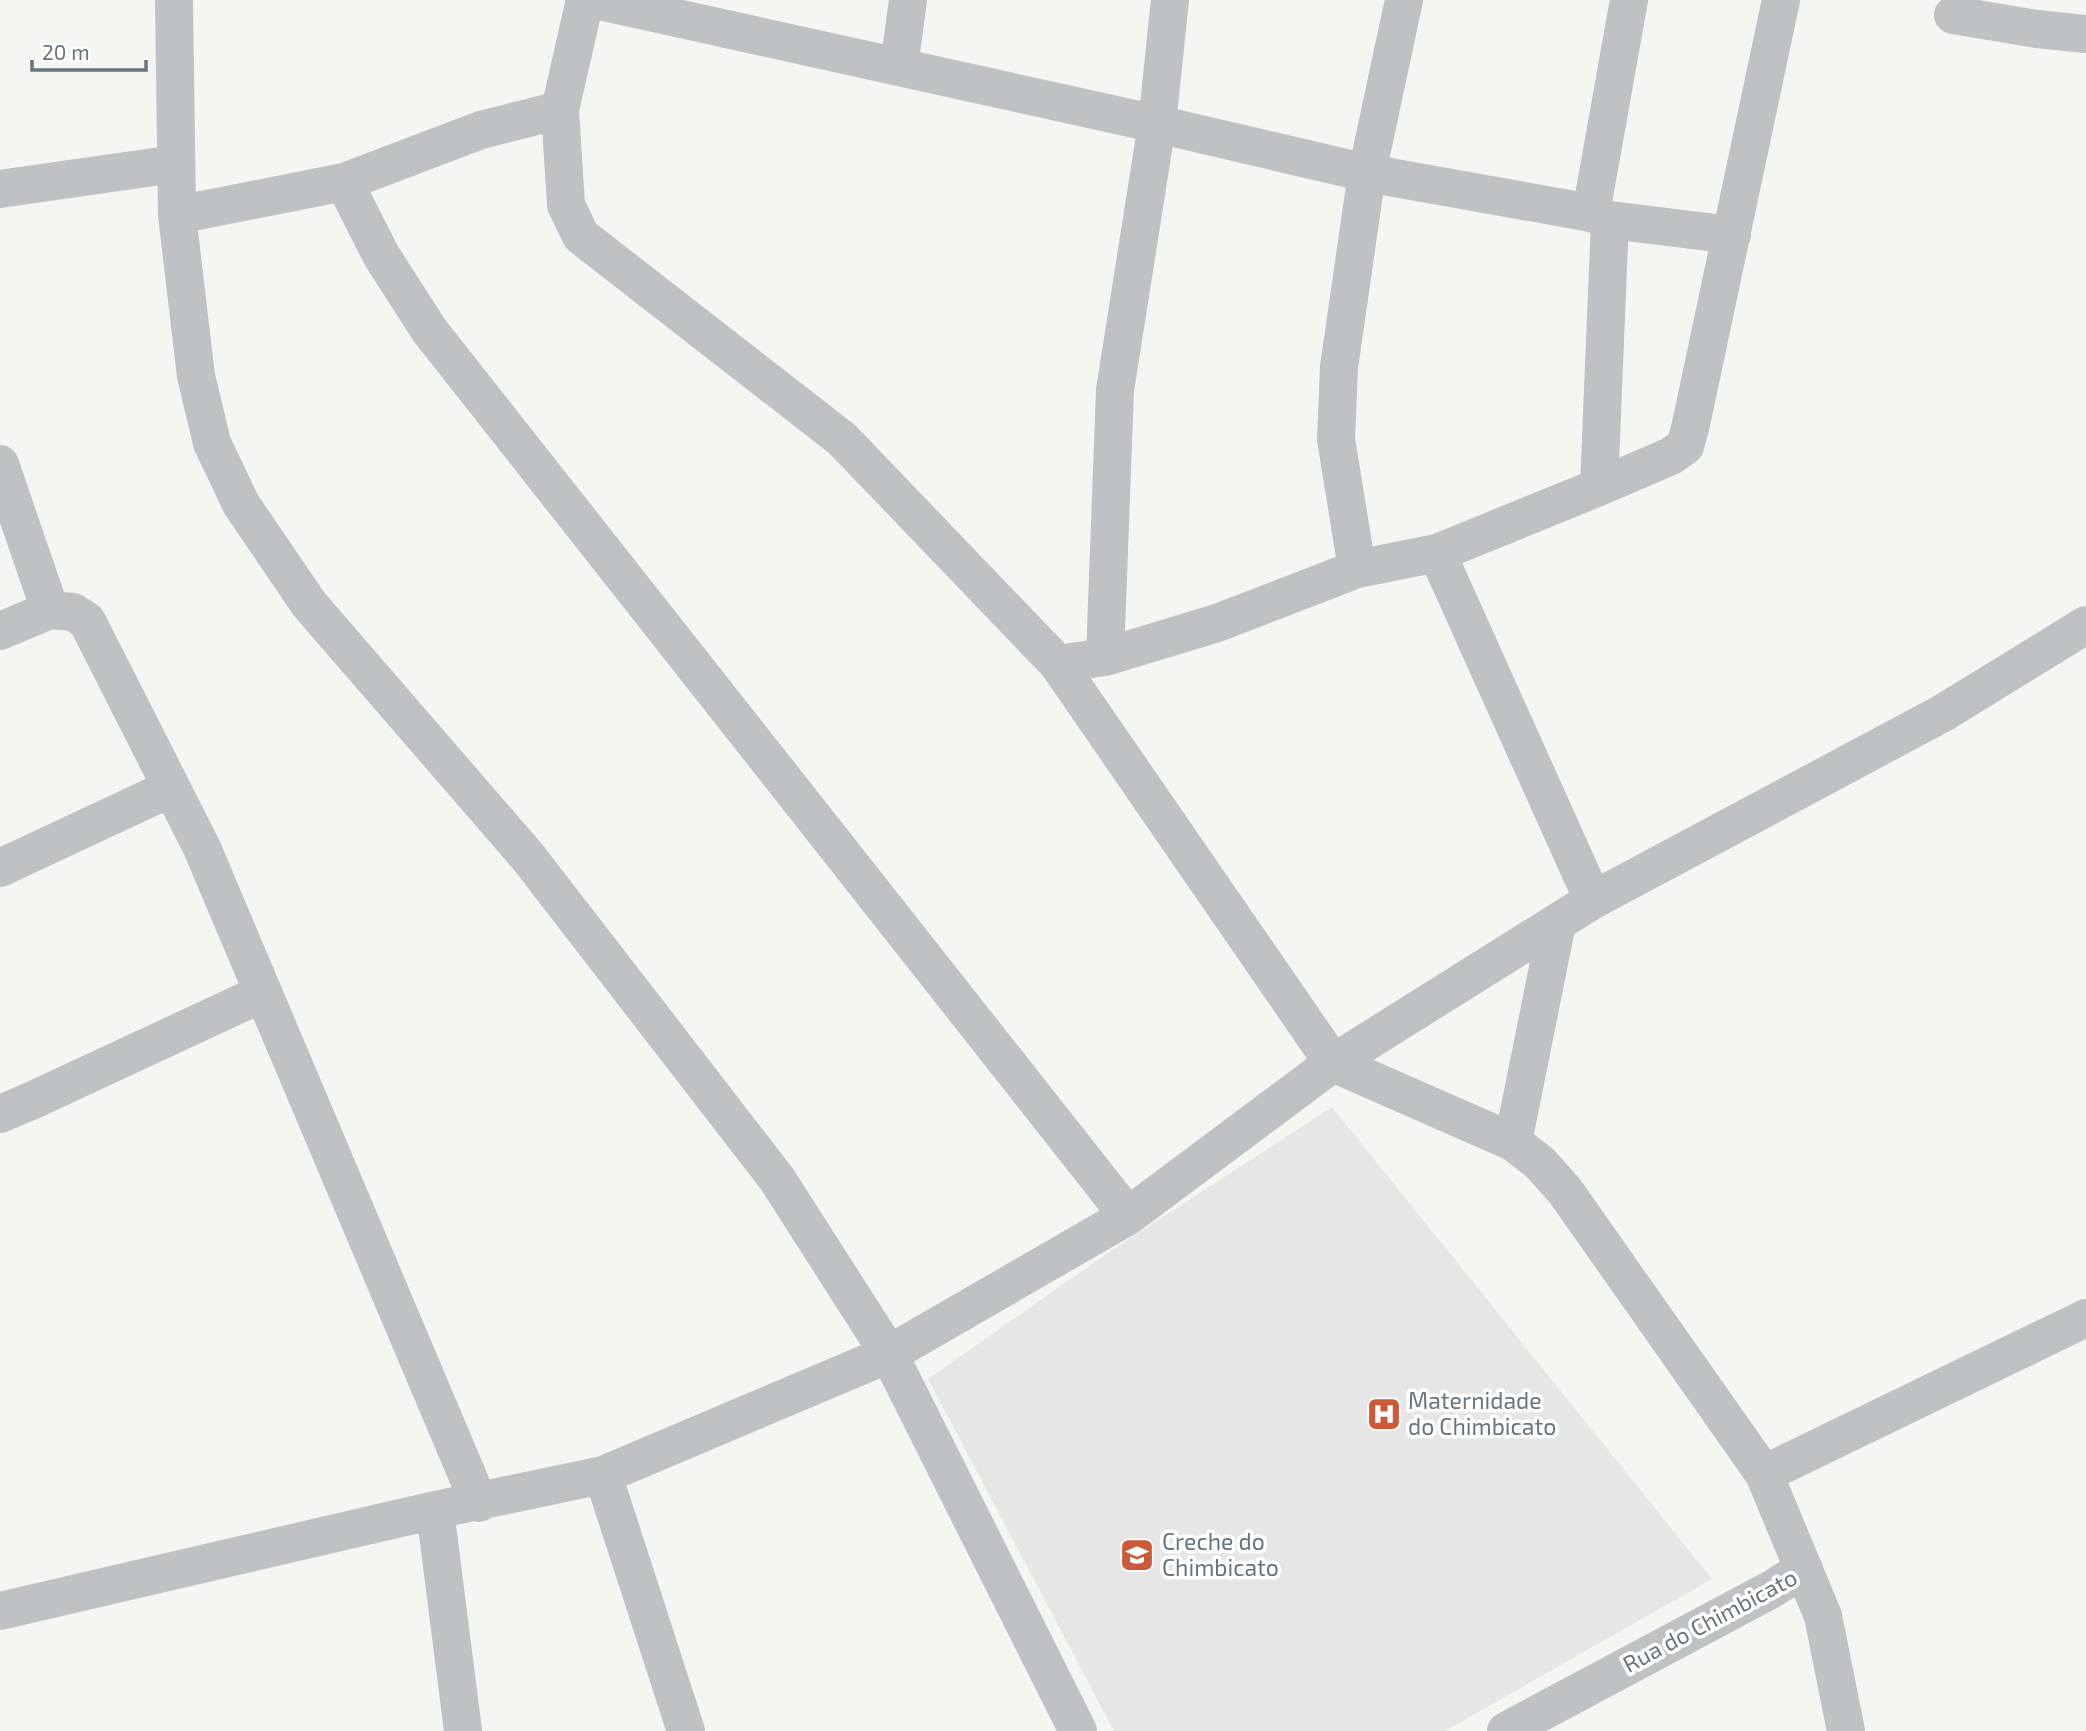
<svg xmlns="http://www.w3.org/2000/svg" width="2086" height="1731" viewBox="0 0 2086 1731" font-family="'Exo 2',sans-serif">
	<style>
		.built { fill: #e5e6e5 }
		.lines { fill: none; stroke-linecap: round; stroke-linejoin: round }
		.minor { stroke: #bec2c5; stroke-width: 38 }
		.tertiary { stroke: #bec2c5; stroke-width: 38 }
		.labels { text-anchor: middle; stroke-width: 7; stroke-linejoin: round; paint-order: stroke }
		.poi-label { font-size: 23px; fill: #67757f; stroke: #fff; text-anchor: start }
		.street-label { font-size: 23px; fill: #67757f; stroke: #fff }
	</style>
	<rect width="100%" height="100%" fill="#f5f5f2"/>
	<path class="built" d="M 1332,1107 L 1712,1579 L 1445,1731 L 1114,1731 L 928,1379 L 1112,1250 Z"/>
	<g class="lines">
		<path class="minor" d="M 174,0 L 177,215 L 196,376 L 212,443 L 241,504 L 309,604 L 528,857 L 777,1179 L 889,1354 L 1078,1731
			M 595,0 L 1157,124 L 1367,173 L 1591,213 L 1610,220 L 1732,235
			M 1953,15 L 2037,29 L 2086,34
			M 899,67 L 908,0
			M 344,182 L 381,255 L 429,330 L 1128,1216
			M 0,189 L 175,164
			M 1591,213 L 1629,0
			M 177,215 L 344,182 L 481,130 L 560,110
			M 0,464 L 50,610 L 0,631
			M 1599,487 L 1610,220
			M 1437,553 L 1593,900
			M 1357,569 L 1336,439 L 1339,367 L 1367,173 L 1404,0
			M 50,610 L 73,612 L 87,621 L 202,848 L 479,1503
			M 1105,657 L 1115,390 L 1157,124 L 1170,0
			M 1058,664 L 1105,657 L 1217,623 L 1357,569 L 1437,553 L 1599,487 L 1671,456 L 1685,446 L 1691,424 L 1781,0
			M 0,868 L 171,788
			M 0,1114 L 31,1101 L 263,993
			M 1513,1142 L 1557,923
			M 1764,1474 L 2086,1318
			M 603,1475 L 686,1731
			M 435,1510 L 463,1731
			M 0,1611 L 435,1510 L 603,1475 L 889,1354 L 1128,1216 L 1333,1063 L 1593,900 L 1943,713 L 2086,625
			M 1506,1731 L 1772,1589 L 1804,1569"/>
		<path class="tertiary" d="M 585,0 L 560,110 L 566,205 L 581,236 L 842,439 L 1058,664 L 1333,1063 L 1513,1142 L 1540,1163 L 1565,1191 L 1764,1474 L 1823,1616 L 1846,1731"/>
	</g>
	<defs>
		<g id="hospital-square" transform="scale(1.75)"><rect x="-9" y="-9" width="18" height="18" rx="4" fill="#cc593a" stroke="#fff"/><path d="M-5-5h3v3.5h4V-5h3V5h-3V1.5h-4V5h-3Z" fill="#fff"/></g>
		<g id="school-square" transform="scale(1.75)"><rect x="-9" y="-9" width="18" height="18" rx="4" fill="#cc593a" stroke="#fff"/><path d="M0-5L7-2L0 1L-7-2ZM-4 1L0 2.5L4 1V4Q0 6-4 4Z" fill="#fff"/></g>
	</defs>
	<g fill-rule="evenodd">
		<use href="#hospital-square" x="1384" y="1414"/>
		<use href="#school-square" x="1137" y="1555"/>
	</g>
	<g class="labels">
		<g class="poi-label">
			<text x="1408" y="1409">Maternidade<tspan x="1408" dy="26">do Chimbicato</tspan></text>
			<text x="1162" y="1550">Creche do<tspan x="1162" dy="26">Chimbicato</tspan></text>
		</g>
		<g class="street-label">
			<text transform="translate(1710 1621) rotate(-28)" y="8">Rua do Chimbicato</text>
		</g>
	</g>
	<path d="M32 60v10h114v-10" fill="none" stroke="#67757f" stroke-width="3.5"/>
	<text x="42" y="60" font-size="21" fill="#67757f" stroke="#ffffff" stroke-width="5" paint-order="stroke">20 m</text>
</svg>
